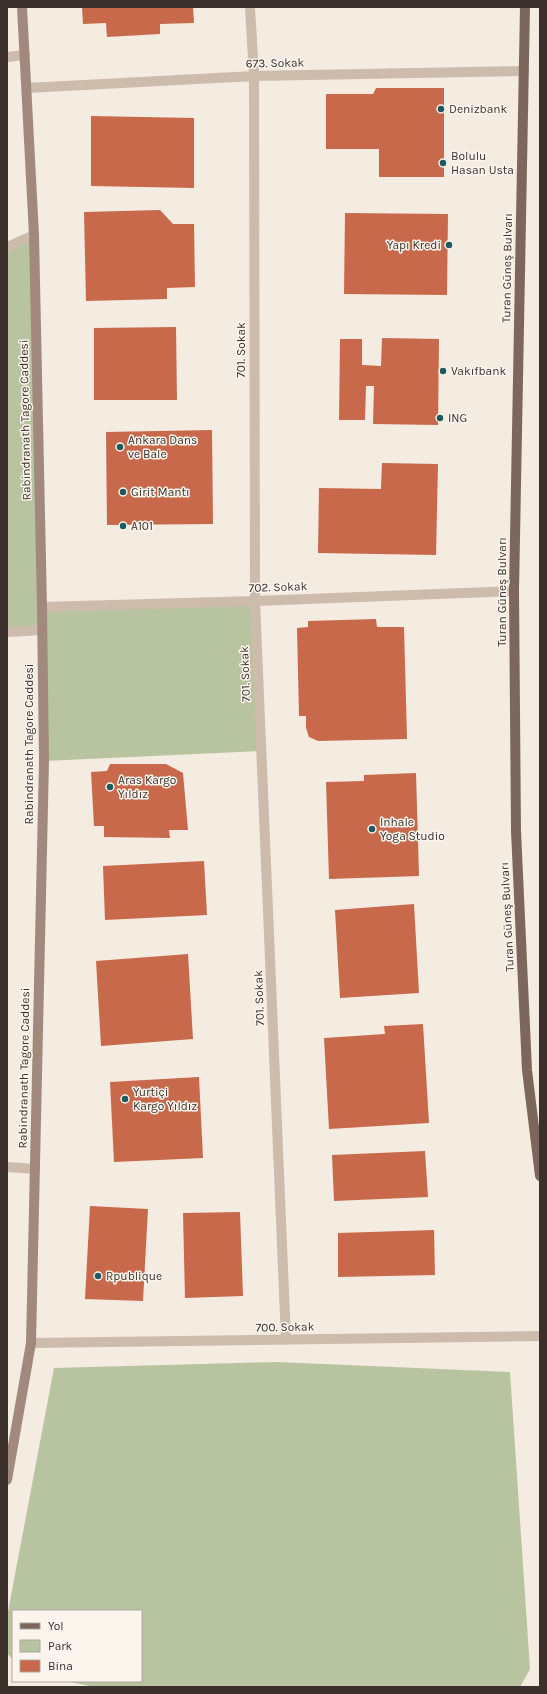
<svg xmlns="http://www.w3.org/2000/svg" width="547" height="1694" viewBox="0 0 547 1694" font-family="Karla,sans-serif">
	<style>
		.green { fill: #b8c4a0 }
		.building { fill: #c8694b }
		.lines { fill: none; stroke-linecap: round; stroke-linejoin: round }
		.minor { stroke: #cdbbac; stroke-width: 10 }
		.secondary { stroke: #a18a7d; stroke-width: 10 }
		.primary { stroke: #7d675c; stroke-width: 10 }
		.poi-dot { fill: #1f5a5e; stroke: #fbf5ee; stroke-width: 1.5 }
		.labels { text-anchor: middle; stroke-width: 3; stroke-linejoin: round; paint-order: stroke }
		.street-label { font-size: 12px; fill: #3b302b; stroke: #fbf5ee }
		.poi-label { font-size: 12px; fill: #3b302b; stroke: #fbf5ee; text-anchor: start }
	</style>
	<rect width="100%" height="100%" fill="#f4ebe1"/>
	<path class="green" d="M 34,235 L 42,606 L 255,601 L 261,751 L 44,761 L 43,631 L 7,632 L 7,247 Z
		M 277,1362 L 510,1372 L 530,1669 L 520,1687 L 94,1687 L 66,1681 L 141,1681 L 141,1611 L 13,1611 L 13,1660 L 7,1653 L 7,1617 L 54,1368 Z"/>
	<path class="building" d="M 82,7 L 193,7 L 194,23 L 160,24 L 160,34 L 107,37 L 106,23 L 83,24 Z
		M 376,88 L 444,88 L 444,177 L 379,177 L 379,149 L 326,149 L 326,94 L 373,94 Z
		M 91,116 L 194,118 L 194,188 L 91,186 Z
		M 160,210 L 173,224 L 194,224 L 195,287 L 167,288 L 167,299 L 86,301 L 84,212 Z
		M 345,213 L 448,214 L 447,295 L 344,294 Z
		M 176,327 L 177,400 L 94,400 L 94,328 Z
		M 382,338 L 439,339 L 438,425 L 373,424 L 374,386 L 366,386 L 365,420 L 339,420 L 340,339 L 362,339 L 362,365 L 381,366 Z
		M 212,430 L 213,524 L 107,525 L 106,432 Z
		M 382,463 L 438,464 L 436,555 L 318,553 L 319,488 L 381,489 Z
		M 376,619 L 377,627 L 404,627 L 407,739 L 318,741 L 309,737 L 306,728 L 306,716 L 299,716 L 297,628 L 308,627 L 308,621 Z
		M 110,764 L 166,764 L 183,773 L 188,830 L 169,830 L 170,838 L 104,837 L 104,826 L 94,826 L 91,772 L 107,771 Z
		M 416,773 L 419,876 L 329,879 L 326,782 L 364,781 L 364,775 Z
		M 204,861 L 207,915 L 105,920 L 103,866 Z
		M 414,904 L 419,993 L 340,998 L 335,910 Z
		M 188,954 L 193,1039 L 101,1046 L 96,961 Z
		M 423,1024 L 429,1123 L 329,1129 L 324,1038 L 385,1034 L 384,1026 Z
		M 199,1077 L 203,1158 L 114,1162 L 110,1082 Z
		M 425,1151 L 428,1197 L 334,1201 L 332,1155 Z
		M 90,1206 L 148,1209 L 143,1301 L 85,1299 Z
		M 240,1212 L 243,1296 L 185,1298 L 183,1213 Z
		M 434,1230 L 435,1275 L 338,1277 L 338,1233 Z"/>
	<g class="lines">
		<path class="minor" d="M 250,7 L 254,76 L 255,601 L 286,1340
			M 7,57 L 25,55
			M 27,88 L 254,76 L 524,71
			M 7,247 L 34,235
			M 42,607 L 255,601 L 514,591
			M 7,632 L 43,630
			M 7,1167 L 35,1169
			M 31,1343 L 540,1336"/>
		<path class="secondary" d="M 7,1480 L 31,1343 L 44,761 L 42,607 L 34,235 L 22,7"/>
		<path class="primary" d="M 525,7 L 514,591 L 516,831 L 527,1070 L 540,1176"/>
	</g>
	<g class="poi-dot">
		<circle cx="441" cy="109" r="4"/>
		<circle cx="443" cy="163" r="4"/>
		<circle cx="449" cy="245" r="4"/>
		<circle cx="443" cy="371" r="4"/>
		<circle cx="440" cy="418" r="4"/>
		<circle cx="120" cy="447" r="4"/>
		<circle cx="123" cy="492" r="4"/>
		<circle cx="123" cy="526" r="4"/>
		<circle cx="110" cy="787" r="4"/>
		<circle cx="372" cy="829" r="4"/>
		<circle cx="125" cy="1099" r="4"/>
		<circle cx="98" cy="1276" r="4"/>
	</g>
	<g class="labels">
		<g class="street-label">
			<text transform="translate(275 63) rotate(-1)" y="4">673. Sokak</text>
			<text transform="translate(507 268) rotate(-89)" y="4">Turan Güneş Bulvarı</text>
			<text transform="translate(241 350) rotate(-90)" y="4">701. Sokak</text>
			<text transform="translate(25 420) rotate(-91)" y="4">Rabindranath Tagore Caddesi</text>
			<text transform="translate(278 587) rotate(-2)" y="4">702. Sokak</text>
			<text transform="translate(502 592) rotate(-90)" y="4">Turan Güneş Bulvarı</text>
			<text transform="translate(245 674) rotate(-92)" y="4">701. Sokak</text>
			<text transform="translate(29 744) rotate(-90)" y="4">Rabindranath Tagore Caddesi</text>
			<text transform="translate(507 917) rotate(-93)" y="4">Turan Güneş Bulvarı</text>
			<text transform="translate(259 998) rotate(-92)" y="4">701. Sokak</text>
			<text transform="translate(24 1068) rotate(-89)" y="4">Rabindranath Tagore Caddesi</text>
			<text transform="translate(285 1327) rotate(-1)" y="4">700. Sokak</text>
		</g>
		<g class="poi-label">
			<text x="449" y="113">Denizbank</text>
			<text x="451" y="160">Bolulu<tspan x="451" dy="14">Hasan Usta</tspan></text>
			<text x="441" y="249" text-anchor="end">Yapı Kredi</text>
			<text x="451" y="375">Vakıfbank</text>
			<text x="448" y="422">ING</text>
			<text x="128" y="444">Ankara Dans<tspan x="128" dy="14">ve Bale</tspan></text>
			<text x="131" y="496">Girit Mantı</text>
			<text x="131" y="530">A101</text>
			<text x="118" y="784">Aras Kargo<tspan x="118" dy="14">Yıldız</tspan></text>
			<text x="380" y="826">Inhale<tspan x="380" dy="14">Yoga Studio</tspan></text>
			<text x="133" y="1096">Yurtiçi<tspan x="133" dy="14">Kargo Yıldız</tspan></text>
			<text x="106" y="1280">Rpublique</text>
		</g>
	</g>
	<rect width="547" height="1694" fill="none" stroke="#3b302b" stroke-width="16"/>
	<rect x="12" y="1610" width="130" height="72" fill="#fbf5ee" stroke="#aea6a0"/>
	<rect x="20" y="1623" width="20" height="6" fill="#7d675c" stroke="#aea6a0"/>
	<text x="48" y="1630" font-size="12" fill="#3b302b">Yol</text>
	<rect x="20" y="1640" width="20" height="12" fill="#b8c4a0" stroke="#aea6a0"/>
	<text x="48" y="1650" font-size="12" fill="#3b302b">Park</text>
	<rect x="20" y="1660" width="20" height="12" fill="#c8694b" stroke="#aea6a0"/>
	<text x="48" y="1670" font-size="12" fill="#3b302b">Bina</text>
</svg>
